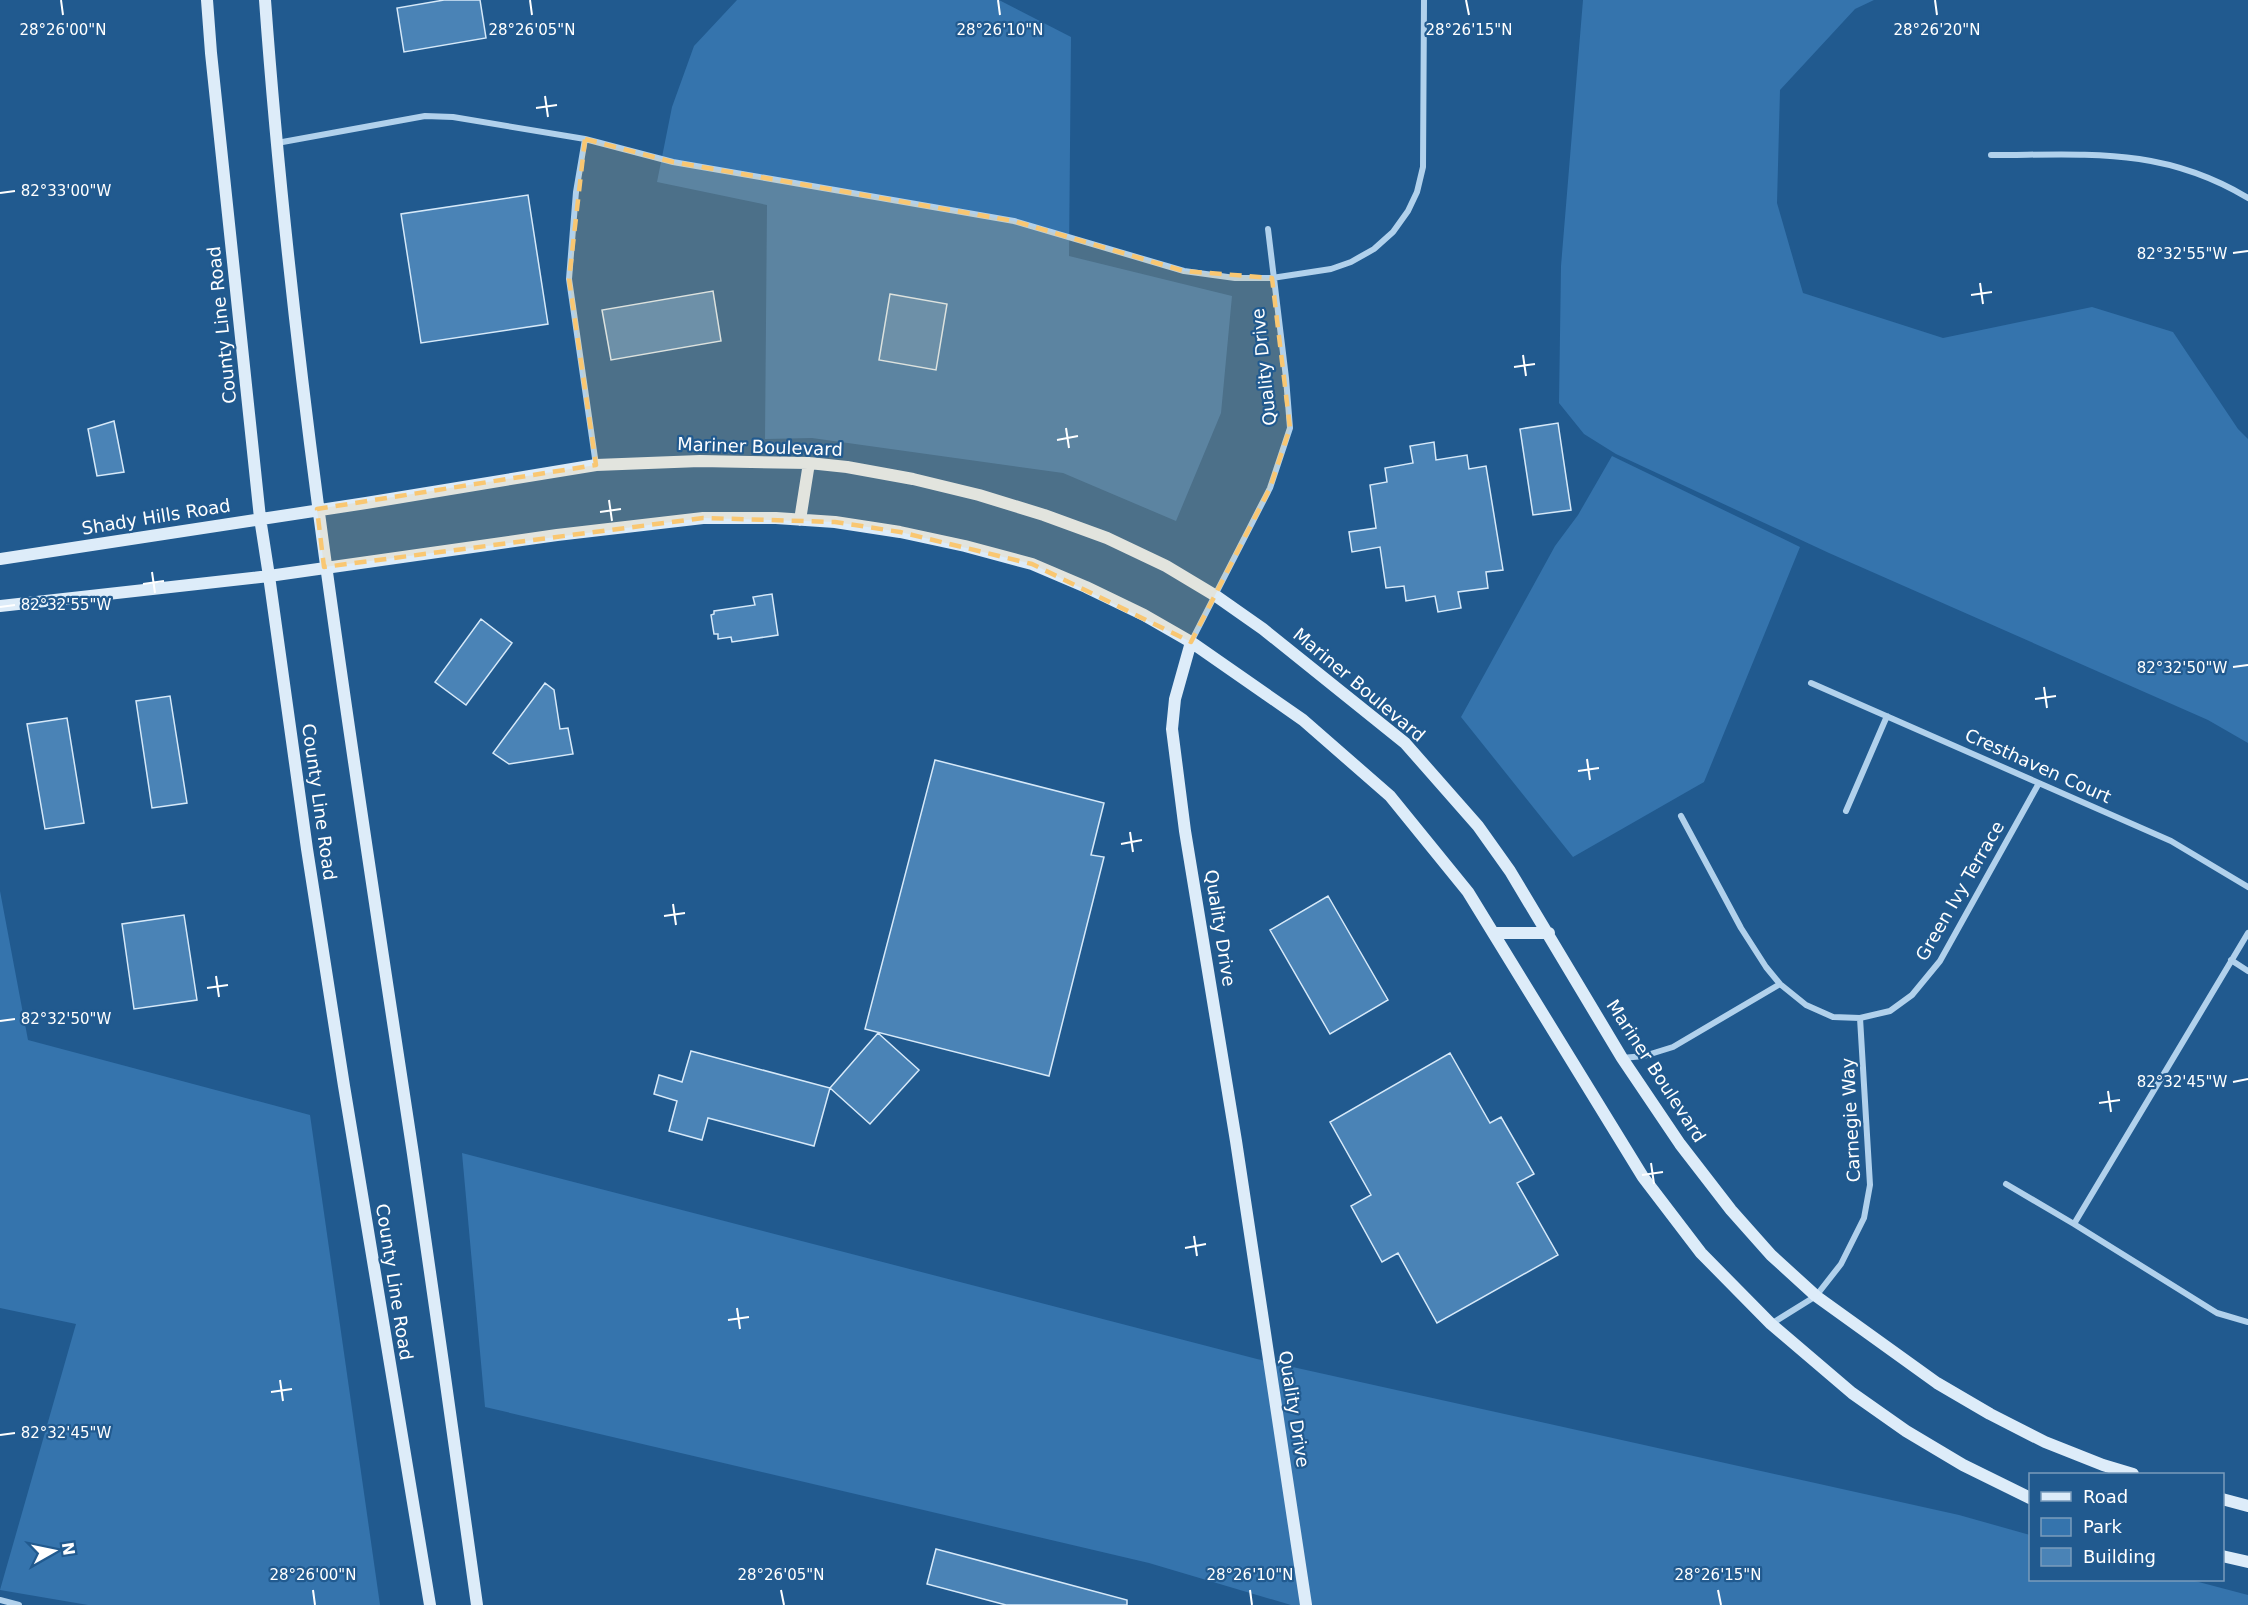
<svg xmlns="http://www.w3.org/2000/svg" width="2248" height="1605" viewBox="0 0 2248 1605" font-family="'DejaVu Sans',sans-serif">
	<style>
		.green { fill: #3574ad }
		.building { fill: #4a83b6; stroke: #d6e9f9; stroke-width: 1.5 }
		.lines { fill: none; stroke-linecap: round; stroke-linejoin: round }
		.street { stroke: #b1d1ec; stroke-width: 6 }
		.secondary { stroke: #ddecf9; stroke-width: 12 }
		.marked { fill: #f9c772; fill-opacity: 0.2; stroke: #f9c772; stroke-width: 4.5; stroke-dasharray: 12 8; stroke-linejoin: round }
		.ticks { fill: none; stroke: #fff; stroke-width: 2 }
		.labels { text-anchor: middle; stroke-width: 4.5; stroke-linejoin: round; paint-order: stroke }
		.street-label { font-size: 18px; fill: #fff; stroke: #215a8f }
		.ticks-label { font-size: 15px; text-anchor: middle; fill: #fff; stroke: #215a8f; stroke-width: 4.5; stroke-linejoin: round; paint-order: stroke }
	</style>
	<rect width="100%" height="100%" fill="#215a8f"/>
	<path class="green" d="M 737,0 L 999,0 L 1071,37 L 1069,256 L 1232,296 L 1221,413 L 1176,521 L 1063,473 L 812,438 L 765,439 L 767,205 L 657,182 L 672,107 L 694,46 Z
		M 1583,0 L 1874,0 L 1855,9 L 1780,90 L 1777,203 L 1803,293 L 1943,338 L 2092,307 L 2173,332 L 2238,429 L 2248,439 L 2248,743 L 2208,720 L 1829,553 L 1616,454 L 1584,434 L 1559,403 L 1561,266 Z
		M 1612,456 L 1800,547 L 1704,782 L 1573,857 L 1461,717 L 1555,546 L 1578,515 Z
		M 0,891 L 28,1040 L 310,1115 L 380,1605 L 88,1605 L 0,1590 L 76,1324 L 0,1308 Z
		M 462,1153 L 1257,1359 L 1959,1515 L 2030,1535 L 2030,1580 L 2191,1580 L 2248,1595 L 2248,1605 L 1291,1605 L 1149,1563 L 485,1407 Z"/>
	<path class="building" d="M 444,0 L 480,0 L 486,38 L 404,52 L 397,8 Z
		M 528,195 L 548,324 L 421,343 L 401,214 Z
		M 713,291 L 721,341 L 611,360 L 602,310 Z
		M 890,294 L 947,304 L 936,370 L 879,360 Z
		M 114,421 L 124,472 L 97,476 L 88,429 Z
		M 1558,423 L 1571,510 L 1533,515 L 1520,429 Z
		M 1434,442 L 1436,460 L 1467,455 L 1469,469 L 1486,466 L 1503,570 L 1486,572 L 1488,588 L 1458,592 L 1461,608 L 1438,612 L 1435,596 L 1406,601 L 1404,586 L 1386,588 L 1380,547 L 1352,552 L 1349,532 L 1376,528 L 1370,485 L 1387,482 L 1385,468 L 1413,463 L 1410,446 Z
		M 772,594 L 778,635 L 732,642 L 731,637 L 718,639 L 718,634 L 714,634 L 711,615 L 714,614 L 714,611 L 755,605 L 753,597 Z
		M 481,619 L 512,643 L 466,705 L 435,682 Z
		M 545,683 L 554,690 L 560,729 L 568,728 L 573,754 L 509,764 L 493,753 Z
		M 170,696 L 187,803 L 152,808 L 136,701 Z
		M 67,718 L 84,823 L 45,829 L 27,724 Z
		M 935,760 L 1104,803 L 1091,855 L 1104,857 L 1049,1076 L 865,1029 Z
		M 1328,896 L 1388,1000 L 1330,1034 L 1270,930 Z
		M 184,915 L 197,1000 L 134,1009 L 122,924 Z
		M 878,1033 L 919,1070 L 870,1124 L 830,1088 Z
		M 691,1051 L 830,1088 L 814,1146 L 708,1118 L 702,1140 L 669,1131 L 677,1101 L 654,1094 L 659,1075 L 682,1082 Z
		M 1450,1053 L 1490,1123 L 1501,1117 L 1534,1174 L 1517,1183 L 1558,1255 L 1437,1323 L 1398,1253 L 1382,1262 L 1351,1206 L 1371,1195 L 1330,1122 Z
		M 936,1549 L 1127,1600 L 1127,1605 L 1006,1605 L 927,1584 Z"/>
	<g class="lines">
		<path class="street" d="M 585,139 L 576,192 L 569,279 L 596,465
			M 277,143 L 425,116 L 453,117 L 585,139 L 673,162 L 1014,221 L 1184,271 L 1235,278 L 1272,278 L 1331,269 L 1351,262 L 1374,249 L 1393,232 L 1408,211 L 1417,192 L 1423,167 L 1424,0
			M 1991,155 C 2086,155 2162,146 2248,198
			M 1191,642 L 1270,488 L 1290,428 L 1286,378 L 1268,229
			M 1811,683 L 2171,841 L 2248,887
			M 1846,811 L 1887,716
			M 1681,816 L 1741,928 L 1766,967 L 1780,984 L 1806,1005 L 1833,1017 L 1860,1018 L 1890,1011 L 1912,995 L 1940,961 L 2039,783
			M 2248,933 L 2074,1224 L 2217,1313 L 2248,1322
			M 2231,960 L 2248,971
			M 1622,1058 L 1644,1056 L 1673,1047 L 1780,984
			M 2006,1184 L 2074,1224
			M 1771,1324 L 1816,1296 L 1841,1264 L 1864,1218 L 1870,1185 L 1860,1018
			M 0,1600 L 19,1605"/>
		<path class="secondary" d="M 207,0 L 211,53 L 260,518 L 269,576 L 307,849 L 344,1086 L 430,1605
			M 265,0 C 293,387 355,770 413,1154 C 435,1304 456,1455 477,1605
			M 800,520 L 809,463
			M 0,559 L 366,503 L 596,465 L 700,461 L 809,463 L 847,467 L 913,479 L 979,495 L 1044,515 L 1107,538 L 1166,566 L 1216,596 L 1263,629 L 1405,743 L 1478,826 L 1510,871 L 1622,1058 L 1680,1144 L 1731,1210 L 1771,1255 L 1816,1296 L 1937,1383 L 1990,1414 L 2045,1442 L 2103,1465 L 2133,1474
			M 0,606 L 269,576 L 557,535 L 703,518 L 776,518 L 835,522 L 900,532 L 965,546 L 1032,564 L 1086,587 L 1144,615 L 1191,642 L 1303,720 L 1390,796 L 1468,892 L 1643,1177 L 1701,1253 L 1771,1324 L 1852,1393 L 1906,1431 L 1963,1465 L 2030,1498
			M 1191,642 L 1175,699 L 1172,729 L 1185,831 L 1236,1141 L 1306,1605
			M 1493,933 L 1549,933
			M 2222,1499 L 2248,1506
			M 2222,1556 L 2248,1562"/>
	</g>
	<path class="marked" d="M 585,139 L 673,162 L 1014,221 L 1184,271 L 1272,278 L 1290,428 L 1270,488 L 1191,642 L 1032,564 L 900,532 L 835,522 L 703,518 L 324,567 L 317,509 L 596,465 L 569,279 Z"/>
	<path class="ticks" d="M 61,0 L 63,15M 530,0 L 532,15M 998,0 L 1000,15M 1466,0 L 1469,15M 1935,0 L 1937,15M 545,96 L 548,117M 536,108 L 557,105M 0,193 L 15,191M 2233,253 L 2248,251M 1980,283 L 1983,304M 1971,295 L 1992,292M 1523,355 L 1526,376M 1514,367 L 1535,364M 1066,428 L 1069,448M 1057,440 L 1078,436M 609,500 L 612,521M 600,512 L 621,509M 152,572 L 155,593M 143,584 L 164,581M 0,607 L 15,605M 2233,667 L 2248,665M 2044,687 L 2047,708M 2035,699 L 2056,696M 1587,759 L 1590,780M 1578,771 L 1599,768M 1130,832 L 1133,852M 1121,844 L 1142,840M 673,904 L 676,925M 664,916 L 685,913M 216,976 L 219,997M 207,988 L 228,985M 0,1021 L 15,1019M 2233,1082 L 2248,1079M 2108,1091 L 2111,1112M 2099,1103 L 2120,1100M 1651,1163 L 1654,1184M 1642,1175 L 1663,1172M 1194,1236 L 1197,1256M 1185,1248 L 1206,1244M 737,1308 L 740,1329M 728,1320 L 749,1317M 280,1380 L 283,1401M 271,1392 L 292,1389M 0,1435 L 15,1433M 313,1590 L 315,1605M 781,1590 L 784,1605M 1250,1590 L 1252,1605M 1718,1590 L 1721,1605"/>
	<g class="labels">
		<g class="street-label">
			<text transform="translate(222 325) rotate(-96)" y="6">County Line Road</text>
			<text transform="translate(1264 367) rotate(-96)" y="6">Quality Drive</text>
			<text transform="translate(760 447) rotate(2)" y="6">Mariner Boulevard</text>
			<text transform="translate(156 517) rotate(-9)" y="6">Shady Hills Road</text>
			<text transform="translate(1359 685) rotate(40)" y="6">Mariner Boulevard</text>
			<text transform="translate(2038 766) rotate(24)" y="6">Cresthaven Court</text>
			<text transform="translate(319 802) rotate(82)" y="6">County Line Road</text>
			<text transform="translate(1960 891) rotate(-60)" y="6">Green Ivy Terrace</text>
			<text transform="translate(1220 928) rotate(81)" y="6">Quality Drive</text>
			<text transform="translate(1656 1071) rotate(57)" y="6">Mariner Boulevard</text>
			<text transform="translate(1851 1120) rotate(-93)" y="6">Carnegie Way</text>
			<text transform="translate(394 1282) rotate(81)" y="6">County Line Road</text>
			<text transform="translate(1294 1409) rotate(81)" y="6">Quality Drive</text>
		</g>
	</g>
	<g class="ticks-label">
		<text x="63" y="35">28°26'00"N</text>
		<text x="532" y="35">28°26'05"N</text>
		<text x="1000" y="35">28°26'10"N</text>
		<text x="1469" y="35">28°26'15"N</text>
		<text x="1937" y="35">28°26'20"N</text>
		<text x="66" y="196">82°33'00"W</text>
		<text x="2182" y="259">82°32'55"W</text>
		<text x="66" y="610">82°32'55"W</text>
		<text x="2182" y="673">82°32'50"W</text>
		<text x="66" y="1024">82°32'50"W</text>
		<text x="2182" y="1087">82°32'45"W</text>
		<text x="66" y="1438">82°32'45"W</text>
		<text x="313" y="1580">28°26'00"N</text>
		<text x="781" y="1580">28°26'05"N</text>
		<text x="1250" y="1580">28°26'10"N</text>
		<text x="1718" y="1580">28°26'15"N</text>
	</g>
	<rect x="2029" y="1473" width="195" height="108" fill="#215a8f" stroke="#7a9cbc" stroke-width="1.5"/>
	<rect x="2041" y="1492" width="30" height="9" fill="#ddecf9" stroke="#7a9cbc" stroke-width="1.5"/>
	<text x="2083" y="1503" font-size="18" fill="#ffffff">Road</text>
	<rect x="2041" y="1518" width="30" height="18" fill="#3574ad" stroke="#7a9cbc" stroke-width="1.5"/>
	<text x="2083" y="1533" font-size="18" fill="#ffffff">Park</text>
	<rect x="2041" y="1548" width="30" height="18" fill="#4a83b6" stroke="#7a9cbc" stroke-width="1.5"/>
	<text x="2083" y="1563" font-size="18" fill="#ffffff">Building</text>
	<g transform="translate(54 1551) rotate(81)" stroke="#215a8f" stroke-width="4.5" paint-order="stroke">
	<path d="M0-4.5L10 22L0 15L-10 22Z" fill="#ffffff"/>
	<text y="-9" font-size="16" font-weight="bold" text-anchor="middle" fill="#ffffff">N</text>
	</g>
</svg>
